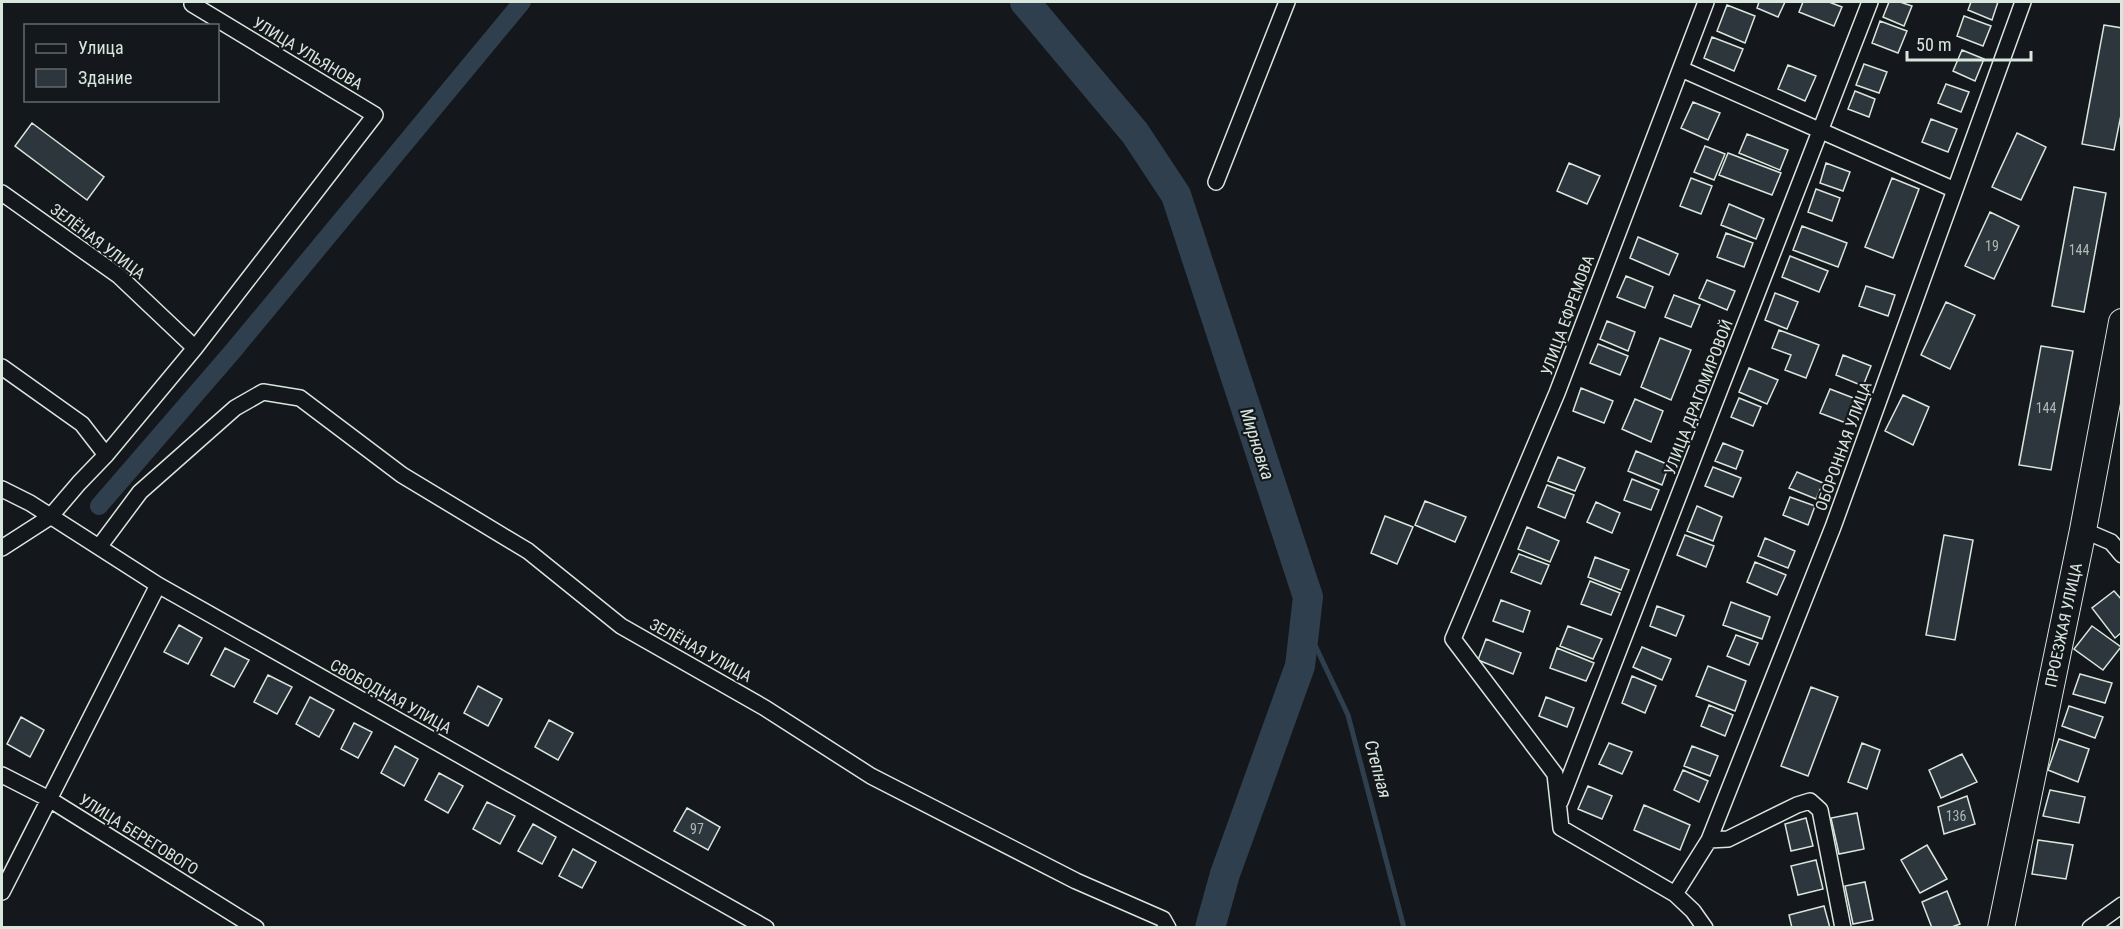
<svg xmlns="http://www.w3.org/2000/svg" width="2123" height="929" viewBox="0 0 2123 929" font-family="'Roboto Condensed',sans-serif">
	<style>
		.lines { fill: none; stroke-linecap: round; stroke-linejoin: round }
		.stream { stroke: #2f3f4d; stroke-width: 5 }
		.canal { stroke: #2f3f4d; stroke-width: 18 }
		.river { stroke: #2f3f4d; stroke-width: 30 }
		.building { fill: #2c363c; stroke: #d8e6dc; stroke-width: 1.5 }
		.minor-casing { stroke: #d8e6dc; stroke-width: 18 }
		.trunk-casing { stroke: #d8e6dc; stroke-width: 28 }
		.minor { stroke: #14181c; stroke-width: 15 }
		.trunk { stroke: #14181c; stroke-width: 26 }
		.labels { text-anchor: middle; stroke-width: 4.5; stroke-linejoin: round; paint-order: stroke }
		.number-label { font-size: 14px; fill: #adbab4 }
		.street-label { font-size: 16px; fill: #d8e6dc; stroke: #14181c }
		.water-label { font-size: 18px; font-style: italic; fill: #d8e6dc; stroke: #14181c }
	</style>
	<rect width="100%" height="100%" fill="#14181c"/>
	<g class="lines">
		<path class="stream" d="M 1305,624 L 1348,715 L 1404,928"/>
		<path class="canal" d="M 99,506 L 233,351 L 522,2"/>
		<path class="river" d="M 1025,2 L 1135,133 L 1176,195 L 1308,597 L 1300,666 L 1225,874 L 1210,928"/>
	</g>
	<path class="building" d="M 1759,2 L 1785,2 L 1778,17 L 1757,8 Z
		M 1803,2 L 1829,2 L 1842,7 L 1834,26 L 1799,12 Z
		M 1889,2 L 1900,2 L 1912,6 L 1904,26 L 1883,17 Z
		M 1971,2 L 1998,2 L 1992,20 L 1968,10 Z
		M 1727,5 L 1755,16 L 1745,43 L 1717,31 Z
		M 1964,16 L 1991,26 L 1983,46 L 1957,36 Z
		M 1880,21 L 1907,31 L 1898,53 L 1872,43 Z
		M 2104,25 L 2122,28 L 2122,110 L 2114,150 L 2082,144 Z
		M 1712,37 L 1743,49 L 1734,71 L 1704,58 Z
		M 1962,50 L 1984,59 L 1975,81 L 1953,71 Z
		M 1864,64 L 1887,72 L 1879,93 L 1856,85 Z
		M 1788,65 L 1816,76 L 1805,101 L 1778,89 Z
		M 1946,84 L 1969,92 L 1961,112 L 1938,103 Z
		M 1855,91 L 1875,99 L 1869,117 L 1848,109 Z
		M 1693,102 L 1720,113 L 1708,140 L 1681,128 Z
		M 1931,119 L 1957,129 L 1948,152 L 1922,142 Z
		M 32,123 L 104,177 L 87,200 L 15,146 Z
		M 2017,133 L 2046,147 L 2021,200 L 1992,187 Z
		M 1747,134 L 1788,150 L 1780,170 L 1739,153 Z
		M 1705,146 L 1725,154 L 1714,180 L 1694,172 Z
		M 1728,153 L 1781,173 L 1772,195 L 1719,175 Z
		M 1569,163 L 1600,176 L 1587,204 L 1557,191 Z
		M 1826,163 L 1850,172 L 1843,191 L 1820,183 Z
		M 1691,178 L 1712,186 L 1701,214 L 1680,206 Z
		M 1892,178 L 1919,189 L 1893,258 L 1865,247 Z
		M 2074,187 L 2106,193 L 2084,312 L 2052,306 Z
		M 1816,189 L 1840,198 L 1832,221 L 1808,212 Z
		M 1729,204 L 1764,219 L 1756,239 L 1721,225 Z
		M 1990,212 L 2019,226 L 1994,279 L 1965,266 Z
		M 1802,226 L 1847,243 L 1838,267 L 1793,250 Z
		M 1726,233 L 1753,243 L 1744,267 L 1717,257 Z
		M 1638,237 L 1678,254 L 1669,275 L 1630,258 Z
		M 1790,256 L 1828,271 L 1819,292 L 1782,277 Z
		M 1626,276 L 1653,287 L 1645,308 L 1617,297 Z
		M 1707,280 L 1735,291 L 1727,310 L 1699,298 Z
		M 1866,286 L 1895,295 L 1888,316 L 1859,306 Z
		M 1775,293 L 1798,302 L 1787,329 L 1765,320 Z
		M 1674,295 L 1700,305 L 1691,327 L 1665,317 Z
		M 1946,302 L 1975,315 L 1950,369 L 1921,355 Z
		M 1607,321 L 1635,332 L 1628,351 L 1600,339 Z
		M 1779,330 L 1819,345 L 1806,378 L 1785,370 L 1791,355 L 1772,348 Z
		M 1660,338 L 1691,350 L 1671,400 L 1641,387 Z
		M 1598,344 L 1628,356 L 1620,375 L 1590,363 Z
		M 2041,346 L 2073,351 L 2051,470 L 2019,465 Z
		M 1843,355 L 1871,366 L 1863,386 L 1836,375 Z
		M 1749,368 L 1778,380 L 1767,404 L 1739,392 Z
		M 1581,388 L 1613,401 L 1604,423 L 1573,411 Z
		M 1830,389 L 1856,399 L 1846,423 L 1820,413 Z
		M 1903,395 L 1929,407 L 1913,445 L 1885,431 Z
		M 1739,398 L 1761,407 L 1753,426 L 1731,417 Z
		M 1635,399 L 1663,411 L 1651,442 L 1622,429 Z
		M 1723,443 L 1743,451 L 1736,469 L 1715,461 Z
		M 1636,451 L 1669,465 L 1662,485 L 1628,471 Z
		M 1558,457 L 1585,468 L 1575,491 L 1548,481 Z
		M 1713,467 L 1741,478 L 1733,497 L 1705,486 Z
		M 1797,472 L 1823,483 L 1816,499 L 1789,488 Z
		M 1632,479 L 1659,490 L 1651,510 L 1624,500 Z
		M 1547,485 L 1574,495 L 1565,518 L 1538,507 Z
		M 1790,497 L 1815,506 L 1808,525 L 1783,515 Z
		M 1425,501 L 1466,517 L 1455,542 L 1415,525 Z
		M 1596,502 L 1620,513 L 1612,533 L 1587,522 Z
		M 1697,506 L 1722,517 L 1713,541 L 1687,531 Z
		M 1385,516 L 1413,527 L 1397,564 L 1371,553 Z
		M 1527,527 L 1559,541 L 1550,562 L 1518,549 Z
		M 1685,535 L 1714,546 L 1706,567 L 1677,555 Z
		M 1944,535 L 1973,540 L 1955,640 L 1926,635 Z
		M 1765,538 L 1795,551 L 1788,568 L 1758,556 Z
		M 1519,554 L 1549,565 L 1541,584 L 1511,572 Z
		M 1595,557 L 1629,570 L 1621,590 L 1588,577 Z
		M 1755,562 L 1786,575 L 1777,595 L 1747,582 Z
		M 1590,581 L 1620,593 L 1611,615 L 1581,604 Z
		M 2114,591 L 2122,600 L 2122,632 L 2115,638 L 2092,608 Z
		M 1501,600 L 1530,611 L 1523,632 L 1493,621 Z
		M 1731,602 L 1770,617 L 1762,639 L 1723,625 Z
		M 1657,606 L 1684,616 L 1676,636 L 1650,626 Z
		M 179,625 L 202,638 L 188,664 L 164,652 Z
		M 1568,626 L 1602,639 L 1593,659 L 1560,646 Z
		M 2092,626 L 2121,647 L 2103,670 L 2074,649 Z
		M 1736,635 L 1758,643 L 1749,665 L 1727,656 Z
		M 1486,639 L 1521,653 L 1513,674 L 1478,660 Z
		M 1642,647 L 1671,659 L 1662,680 L 1633,667 Z
		M 225,648 L 249,660 L 234,687 L 211,675 Z
		M 1557,648 L 1594,663 L 1586,681 L 1550,668 Z
		M 1708,666 L 1746,681 L 1735,711 L 1696,696 Z
		M 2080,674 L 2112,683 L 2105,703 L 2073,694 Z
		M 268,675 L 292,687 L 277,714 L 254,702 Z
		M 1632,676 L 1656,686 L 1645,713 L 1622,703 Z
		M 478,686 L 502,699 L 488,726 L 464,713 Z
		M 1811,687 L 1838,697 L 1808,776 L 1781,766 Z
		M 310,697 L 334,710 L 319,737 L 296,724 Z
		M 1546,697 L 1574,708 L 1567,727 L 1539,716 Z
		M 1709,705 L 1733,715 L 1725,736 L 1701,726 Z
		M 2069,706 L 2103,717 L 2095,738 L 2062,726 Z
		M 21,717 L 44,730 L 30,757 L 7,744 Z
		M 549,720 L 573,733 L 558,760 L 535,747 Z
		M 354,723 L 372,732 L 358,758 L 341,749 Z
		M 2059,739 L 2089,749 L 2078,782 L 2048,770 Z
		M 1609,743 L 1632,752 L 1622,774 L 1599,764 Z
		M 1862,743 L 1880,750 L 1867,789 L 1848,782 Z
		M 395,746 L 418,759 L 404,786 L 381,773 Z
		M 1692,746 L 1718,756 L 1710,776 L 1684,766 Z
		M 1962,754 L 1977,782 L 1941,798 L 1929,770 Z
		M 1683,770 L 1708,781 L 1699,802 L 1674,790 Z
		M 439,773 L 463,786 L 448,813 L 425,800 Z
		M 1588,786 L 1612,796 L 1602,819 L 1578,809 Z
		M 2050,790 L 2085,797 L 2079,823 L 2043,816 Z
		M 1967,796 L 1975,824 L 1944,834 L 1938,807 Z
		M 487,802 L 515,816 L 500,844 L 473,829 Z
		M 1644,805 L 1690,825 L 1680,850 L 1634,830 Z
		M 687,808 L 720,827 L 708,850 L 674,831 Z
		M 1857,813 L 1864,849 L 1839,854 L 1831,818 Z
		M 1806,818 L 1813,846 L 1791,851 L 1785,824 Z
		M 533,824 L 556,837 L 542,864 L 518,851 Z
		M 2038,840 L 2073,845 L 2066,879 L 2032,874 Z
		M 1927,845 L 1947,879 L 1920,893 L 1901,860 Z
		M 573,849 L 596,862 L 582,888 L 559,876 Z
		M 1816,860 L 1823,889 L 1798,895 L 1791,866 Z
		M 1865,882 L 1873,920 L 1853,924 L 1845,886 Z
		M 1947,891 L 1960,924 L 1949,928 L 1932,928 L 1922,902 Z
		M 1824,906 L 1830,928 L 1792,928 L 1789,915 Z"/>
	<g class="lines">
		<g class="minor-casing">
			<path id="minor" d="M 1681,69 L 1955,190
				M 1216,182 L 1287,2
				M 2,193 L 119,276 L 195,348
				M 2,367 L 82,424 L 106,455
				M 2,489 L 30,503 L 158,585 L 766,928
				M 2083,530 L 2111,542 L 2122,555
				M 99,547 L 140,492 L 235,408 L 263,392 L 300,398 L 402,475 L 528,551 L 621,626 L 765,708 L 871,776 L 1076,881 L 1163,919 L 1168,928
				M 2,548 L 50,517 L 79,483 L 106,455 L 195,348 L 375,115 L 192,4
				M 2,775 L 49,799 L 256,928
				M 1560,802 L 1870,2
				M 1709,840 L 1728,839 L 1797,805 L 1810,801 L 1820,810 L 1843,928
				M 2,892 L 158,585
				M 1675,894 L 1709,840 L 1833,527 L 2023,2
				M 1705,928 L 1693,911 L 1675,894 L 1561,828 L 1555,774 L 1453,639 L 1557,393 L 1706,2
				M 2090,928 L 2122,905"/>
		</g>
		<g class="trunk-casing">
			<path id="trunk" d="M 2001,928 L 2083,530 L 2122,322"/>
		</g>
		<use href="#minor" class="minor"/>
		<use href="#trunk" class="trunk"/>
	</g>
	<g class="labels">
		<g class="number-label">
			<text x="1992" y="251">19</text>
			<text x="2079" y="255">144</text>
			<text x="2046" y="413">144</text>
			<text x="1956" y="821">136</text>
			<text x="697" y="834">97</text>
		</g>
		<g class="street-label">
			<text transform="translate(308 53) rotate(31)" y="6">УЛИЦА УЛЬЯНОВА</text>
			<text transform="translate(98 241) rotate(37)" y="6">ЗЕЛЁНАЯ УЛИЦА</text>
			<text transform="translate(1567 315) rotate(-70)" y="6">УЛИЦА ЕФРЕМОВА</text>
			<text transform="translate(1698 397) rotate(-69)" y="6">УЛИЦА ДРАГОМИРОВОЙ</text>
			<text transform="translate(1843 446) rotate(-70)" y="6">ОБОРОННАЯ УЛИЦА</text>
			<text transform="translate(2063 625) rotate(-78)" y="6">ПРОЕЗЖАЯ УЛИЦА</text>
			<text transform="translate(701 650) rotate(29)" y="6">ЗЕЛЁНАЯ УЛИЦА</text>
			<text transform="translate(391 696) rotate(29)" y="6">СВОБОДНАЯ УЛИЦА</text>
			<text transform="translate(139 834) rotate(32)" y="6">УЛИЦА БЕРЕГОВОГО</text>
		</g>
		<g class="water-label">
			<text transform="translate(1257 444) rotate(72)" y="6">Мирновка</text>
			<text transform="translate(1378 769) rotate(75)" y="6">Степная</text>
		</g>
	</g>
	<rect width="2123" height="929" fill="none" stroke="#d8e6dc" stroke-width="6"/>
	<rect x="24" y="24" width="195" height="78" fill="#14181c" stroke="#626a69" stroke-width="1.5"/>
	<rect x="36" y="44" width="30" height="9" fill="#14181c" stroke="#626a69" stroke-width="1.5"/>
	<text x="78" y="54" font-size="18" fill="#d8e6dc">Улица</text>
	<rect x="36" y="69" width="30" height="18" fill="#2c363c" stroke="#626a69" stroke-width="1.5"/>
	<text x="78" y="84" font-size="18" fill="#d8e6dc">Здание</text>
	<path d="M1907 51v9h124v-9" fill="none" stroke="#d8e6dc" stroke-width="3"/>
	<text x="1916" y="51" font-size="18" fill="#d8e6dc" stroke="#14181c" stroke-width="4.5" paint-order="stroke">50 m</text>
</svg>
